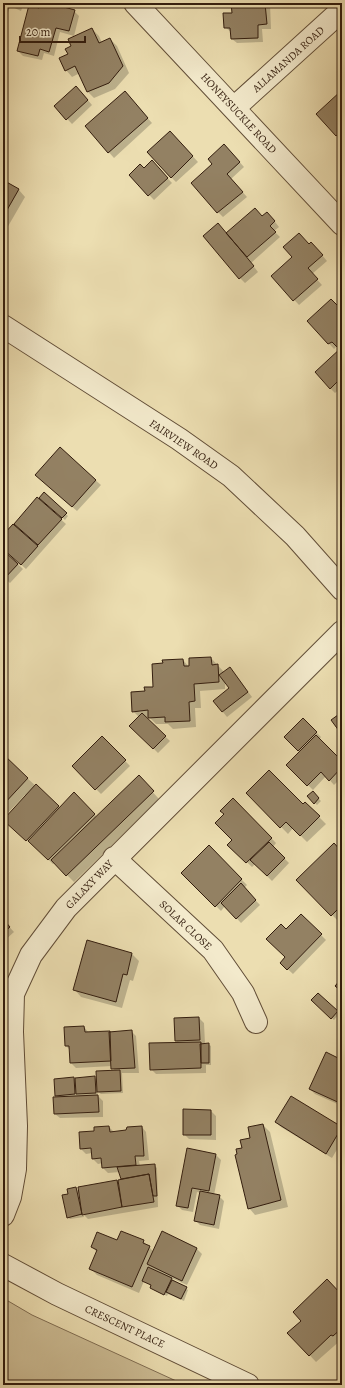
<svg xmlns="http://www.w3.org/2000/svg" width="345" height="1388" viewBox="0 0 345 1388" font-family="Alegreya,serif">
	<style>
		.green { fill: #cdbd95; stroke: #806d52 }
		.shadow { fill: #0003 }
		.building { fill: #938163; stroke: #331d0e }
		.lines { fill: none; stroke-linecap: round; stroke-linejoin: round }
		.minor-casing { stroke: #614d37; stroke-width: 24 }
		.minor { stroke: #f3eacc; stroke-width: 22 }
		.labels { text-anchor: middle; stroke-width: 4; stroke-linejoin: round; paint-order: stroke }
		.street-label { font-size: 11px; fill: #331d0e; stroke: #f3eacc }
	</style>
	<rect width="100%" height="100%" fill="#ecdeb1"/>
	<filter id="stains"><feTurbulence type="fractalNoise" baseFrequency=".005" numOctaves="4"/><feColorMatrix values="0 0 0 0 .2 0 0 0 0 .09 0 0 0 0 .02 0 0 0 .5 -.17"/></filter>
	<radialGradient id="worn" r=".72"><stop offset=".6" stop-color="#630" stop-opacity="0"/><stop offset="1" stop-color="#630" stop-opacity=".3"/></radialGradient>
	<path class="green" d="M 3,1298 L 32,1315 L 185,1385 L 3,1385 Z"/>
	<path class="shadow" d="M 3,3 L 24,3 L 21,11 L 10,6 L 6,19 L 3,18 Z
		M 42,3 L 62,3 L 66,8 L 74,11 L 79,16 L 74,36 L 60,32 L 54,56 L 44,53 L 42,60 L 23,56 L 18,51 Z
		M 232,3 L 270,3 L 271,29 L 262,29 L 263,42 L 237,43 L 232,39 L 231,32 L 225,27 L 233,14 Z
		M 92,29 L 99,36 L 102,43 L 110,39 L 117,46 L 129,73 L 115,89 L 94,98 L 88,92 L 80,73 L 72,77 L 66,70 L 72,46 Z
		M 342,91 L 342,141 L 317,114 Z
		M 81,92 L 92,105 L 72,124 L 55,106 Z
		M 129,97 L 152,123 L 114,158 L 86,127 Z
		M 175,137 L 198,162 L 176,182 L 171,177 Z
		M 229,150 L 244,167 L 231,179 L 247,197 L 223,217 L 218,212 Z
		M 157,167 L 172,183 L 154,200 L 130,175 Z
		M 3,181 L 19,190 L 25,197 L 3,235 Z
		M 262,217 L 272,218 L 279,227 L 274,231 L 280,237 L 251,263 L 258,272 L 245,283 L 240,278 L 227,234 Z
		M 309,245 L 316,248 L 327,261 L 312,274 L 322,285 L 299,305 L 272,276 Z
		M 342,311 L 342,387 L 335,393 L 330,388 L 341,350 L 337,346 L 334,349 L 308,321 Z
		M 60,449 L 101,485 L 77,511 L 41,480 Z
		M 44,494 L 68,516 L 65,520 L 41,498 Z
		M 37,498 L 66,524 L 26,569 L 6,551 L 5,552 L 23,569 L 10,583 L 3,577 L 3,537 Z
		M 211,658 L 224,672 L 234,673 L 252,697 L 227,717 L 214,701 L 231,688 L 225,681 L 225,689 L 200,691 L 201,708 L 195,708 L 196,727 L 173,729 L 168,724 L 156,724 L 149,717 L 145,717 L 170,741 L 158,753 L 131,726 L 139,717 L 133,711 L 146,692 L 154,687 L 183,660 L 190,668 Z
		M 303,719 L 321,737 L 319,740 L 342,763 L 342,777 L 334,785 L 326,776 L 313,790 L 288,765 L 300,752 L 285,737 Z
		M 102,737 L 130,766 L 101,794 L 73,766 Z
		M 3,756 L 60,808 L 74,793 L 97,817 L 139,777 L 159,799 L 74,882 L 55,863 L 53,864 L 5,820 L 26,796 L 25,795 L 3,818 Z
		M 312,792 L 321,801 L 317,805 L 308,796 Z
		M 248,793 L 303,806 L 305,803 L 326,824 L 307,842 L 293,828 L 288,834 Z
		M 233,799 L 276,843 L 273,847 L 289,863 L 272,881 L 255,864 L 252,867 L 229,845 L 234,840 L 225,814 Z
		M 209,847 L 247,885 L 244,888 L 260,905 L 241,923 L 225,906 L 221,911 L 183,873 Z
		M 342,853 L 342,918 L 339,922 L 298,880 Z
		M 301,915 L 326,940 L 293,974 L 281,963 L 286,957 L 286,930 Z
		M 3,920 L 14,932 L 3,942 Z
		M 88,941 L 132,954 L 139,961 L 133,981 L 130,980 L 122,1008 L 81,997 L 75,990 Z
		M 318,994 L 339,1014 L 334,1020 L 312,1000 Z
		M 199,1018 L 204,1023 L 205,1044 L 208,1044 L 211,1046 L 211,1065 L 206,1065 L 206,1073 L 156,1074 L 151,1069 L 179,1044 L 176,1041 Z
		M 84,1027 L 89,1033 L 131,1031 L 136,1036 L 139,1073 L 122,1073 L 123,1093 L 101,1094 L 97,1091 L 98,1096 L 103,1101 L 103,1117 L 60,1118 L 55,1114 L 58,1097 L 56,1095 L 55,1080 L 94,1077 L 98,1081 L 115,1071 L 112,1066 L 76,1068 L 71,1063 L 70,1050 L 66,1046 Z
		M 342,1061 L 342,1106 L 315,1094 L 310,1089 Z
		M 291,1097 L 342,1129 L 342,1141 L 332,1158 L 281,1127 L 276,1122 Z
		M 211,1111 L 216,1116 L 216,1140 L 189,1139 L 184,1134 Z
		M 263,1125 L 270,1132 L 288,1207 L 255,1215 L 249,1208 L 251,1139 Z
		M 109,1127 L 114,1132 L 142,1127 L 146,1132 L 149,1160 L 139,1161 L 140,1166 L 154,1165 L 157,1168 L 158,1207 L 88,1219 L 83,1214 L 84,1217 L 70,1219 L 68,1217 L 69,1195 L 76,1189 L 80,1192 L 79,1188 L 122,1180 L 120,1172 L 108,1173 L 103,1168 L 103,1163 L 98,1164 L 93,1159 L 92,1153 L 86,1154 L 81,1149 L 96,1131 Z
		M 216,1155 L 221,1160 L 214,1195 L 219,1196 L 224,1201 L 219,1229 L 200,1225 L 195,1220 L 201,1193 L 197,1192 L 193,1212 L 182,1210 L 177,1205 Z
		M 143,1241 L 154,1252 L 197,1249 L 202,1254 L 187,1285 L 171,1278 L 188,1290 L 184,1301 L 168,1294 L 167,1296 L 154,1290 L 152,1286 L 144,1281 L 139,1293 L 97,1275 L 90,1268 L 97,1252 L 92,1247 L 118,1242 Z
		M 342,1296 L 342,1339 L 316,1362 L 289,1333 Z"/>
	<path class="building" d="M 41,3 L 61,3 L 60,6 L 75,10 L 69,31 L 56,28 L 49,52 L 40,49 L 38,56 L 17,51 L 29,5 L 39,8 Z
		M 231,3 L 265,3 L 267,24 L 258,25 L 258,38 L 231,39 L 230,28 L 224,28 L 223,13 L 232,13 Z
		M 92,28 L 99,43 L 110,38 L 123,66 L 109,83 L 87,92 L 75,66 L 65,71 L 59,58 L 68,54 L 65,49 L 71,46 L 68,39 Z
		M 342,79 L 342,89 L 337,84 Z
		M 76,86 L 88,100 L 66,120 L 54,106 Z
		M 342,90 L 342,131 L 336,136 L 316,114 Z
		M 125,91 L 148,118 L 108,153 L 85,126 Z
		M 170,131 L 193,156 L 171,178 L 147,152 Z
		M 224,144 L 240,162 L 227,174 L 243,192 L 217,213 L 191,183 L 212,164 L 208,159 Z
		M 152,160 L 168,178 L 148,196 L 129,175 L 140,164 L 144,168 Z
		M 3,180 L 19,189 L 3,217 Z
		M 255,208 L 262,216 L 267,212 L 275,221 L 270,226 L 276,232 L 247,257 L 226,233 Z
		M 218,223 L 254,266 L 239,279 L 203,236 Z
		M 299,233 L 309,244 L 311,242 L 323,255 L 308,268 L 318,279 L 293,301 L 271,276 L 292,257 L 283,247 Z
		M 331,299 L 342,310 L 342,343 L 337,347 L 332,342 L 328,344 L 307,321 Z
		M 342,347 L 342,377 L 330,389 L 315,372 Z
		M 60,447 L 96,480 L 72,507 L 35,475 Z
		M 44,492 L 67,513 L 62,518 L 39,498 Z
		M 37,497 L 62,519 L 38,545 L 14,524 Z
		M 13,524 L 38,546 L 21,565 L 3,549 L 3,535 Z
		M 3,550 L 18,564 L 4,579 L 3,578 Z
		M 211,657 L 212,665 L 218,664 L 219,682 L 194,684 L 195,701 L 189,702 L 190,721 L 165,722 L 165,717 L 148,718 L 148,710 L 132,712 L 131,692 L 145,691 L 144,687 L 153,687 L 152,664 L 163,663 L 162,660 L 183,659 L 184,666 L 189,666 L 189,658 Z
		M 230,667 L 248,692 L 222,712 L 213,701 L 229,688 L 219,675 Z
		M 342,712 L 342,735 L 331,720 Z
		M 142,713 L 166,736 L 153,749 L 129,726 Z
		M 303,718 L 317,732 L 298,751 L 284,737 Z
		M 316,735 L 342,761 L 342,767 L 329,781 L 321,772 L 307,786 L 286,765 Z
		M 102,736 L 126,760 L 95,790 L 72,766 Z
		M 3,754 L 28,778 L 3,805 Z
		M 269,770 L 303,804 L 305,802 L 320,816 L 300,836 L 286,822 L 280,828 L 246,793 Z
		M 139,775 L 154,791 L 66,876 L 51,860 Z
		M 36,784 L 59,806 L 26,841 L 3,820 Z
		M 313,791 L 319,798 L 314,804 L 307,796 Z
		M 74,792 L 95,814 L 48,860 L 28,841 Z
		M 233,798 L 272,838 L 246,863 L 227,845 L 232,840 L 215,823 L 224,814 L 220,811 Z
		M 269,842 L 285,858 L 267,876 L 250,860 Z
		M 334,843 L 342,852 L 342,905 L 331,916 L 296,880 Z
		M 209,845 L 242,879 L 215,907 L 181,873 Z
		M 241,883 L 256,900 L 236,919 L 221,903 Z
		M 301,914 L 322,934 L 287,970 L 280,963 L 285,957 L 266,939 L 281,924 L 286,929 Z
		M 3,919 L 10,927 L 3,933 Z
		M 87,940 L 132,953 L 127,975 L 123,974 L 116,1002 L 73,990 Z
		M 342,978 L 342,992 L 335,986 Z
		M 318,993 L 338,1011 L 331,1019 L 311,1000 Z
		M 199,1017 L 200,1040 L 175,1041 L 174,1018 Z
		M 84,1026 L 85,1032 L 110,1031 L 111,1061 L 70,1063 L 69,1046 L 65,1046 L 64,1027 Z
		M 132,1030 L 135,1068 L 111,1069 L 109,1032 Z
		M 201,1042 L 201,1068 L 150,1070 L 149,1043 Z
		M 209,1043 L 209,1063 L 201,1063 L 200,1044 Z
		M 326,1052 L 342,1060 L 342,1104 L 309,1089 Z
		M 120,1070 L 121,1091 L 97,1092 L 96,1071 Z
		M 95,1076 L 96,1093 L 76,1094 L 75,1078 Z
		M 74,1077 L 75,1094 L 55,1096 L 54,1079 Z
		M 98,1095 L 99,1112 L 54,1114 L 53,1097 Z
		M 291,1096 L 342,1127 L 326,1154 L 275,1122 Z
		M 183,1109 L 211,1110 L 211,1135 L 183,1135 Z
		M 263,1124 L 281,1200 L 248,1209 L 235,1155 L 237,1154 L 236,1149 L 242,1148 L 240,1140 L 250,1138 L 248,1127 Z
		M 109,1126 L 110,1132 L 126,1130 L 127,1127 L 142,1126 L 144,1156 L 135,1156 L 136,1165 L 102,1168 L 101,1158 L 92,1159 L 91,1148 L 80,1149 L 79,1132 L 94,1131 L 94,1127 Z
		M 187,1148 L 216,1154 L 209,1191 L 192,1188 L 188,1208 L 176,1206 Z
		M 155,1164 L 157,1196 L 153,1196 L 149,1174 L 121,1179 L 117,1167 Z
		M 149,1174 L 154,1202 L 122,1207 L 118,1180 Z
		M 117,1180 L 122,1207 L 82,1215 L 78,1187 Z
		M 76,1187 L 82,1214 L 67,1218 L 62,1195 L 68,1194 L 67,1189 Z
		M 200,1191 L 220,1195 L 214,1225 L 194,1221 Z
		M 121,1231 L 144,1240 L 143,1243 L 150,1246 L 132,1287 L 89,1269 L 97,1250 L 91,1247 L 97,1232 L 117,1240 Z
		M 162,1231 L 197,1248 L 182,1281 L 147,1264 Z
		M 148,1267 L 172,1278 L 164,1295 L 150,1288 L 151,1285 L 142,1281 Z
		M 327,1279 L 342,1295 L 342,1328 L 333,1336 L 331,1335 L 309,1356 L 287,1333 L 301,1321 L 293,1312 Z
		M 172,1280 L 187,1287 L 181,1299 L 166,1292 Z"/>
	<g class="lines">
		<g class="minor-casing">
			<path id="minor" d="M 135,3 L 342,224
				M 234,108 L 342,10
				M 3,326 L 179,439 L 231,476 L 295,536 L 342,589
				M 114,858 L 213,950 L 243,993 L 256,1022
				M 3,1215 L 10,1197 L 15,1169 L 16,1126 L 12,1032 L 13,994 L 31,955 L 66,908 L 342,632
				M 3,1265 L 57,1294 L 248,1385"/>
		</g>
		<use href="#minor" class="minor"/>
	</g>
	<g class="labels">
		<g class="street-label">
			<text transform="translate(288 59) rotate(-42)" y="4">ALLAMANDA ROAD</text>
			<text transform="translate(239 113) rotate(47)" y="4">HONEYSUCKLE ROAD</text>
			<text transform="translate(184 444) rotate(34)" y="4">FAIRVIEW ROAD</text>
			<text transform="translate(89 884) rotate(-46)" y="4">GALAXY WAY</text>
			<text transform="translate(186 925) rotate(43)" y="4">SOLAR CLOSE</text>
			<text transform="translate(125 1326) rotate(25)" y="4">CRESCENT PLACE</text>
		</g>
	</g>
	<rect width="345" height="1388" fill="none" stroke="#ecdeb1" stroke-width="16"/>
	<rect x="4" y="4" width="337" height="1380" fill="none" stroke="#331d0e" stroke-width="2"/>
	<rect x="8" y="8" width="329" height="1372" fill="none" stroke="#331d0e"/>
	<path d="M20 36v6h65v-6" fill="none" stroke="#331d0e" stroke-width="2"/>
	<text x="26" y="36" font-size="12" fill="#331d0e" stroke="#f3eacc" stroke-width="3" paint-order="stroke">20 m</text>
	<rect width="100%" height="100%" filter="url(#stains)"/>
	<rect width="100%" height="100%" fill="url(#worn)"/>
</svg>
